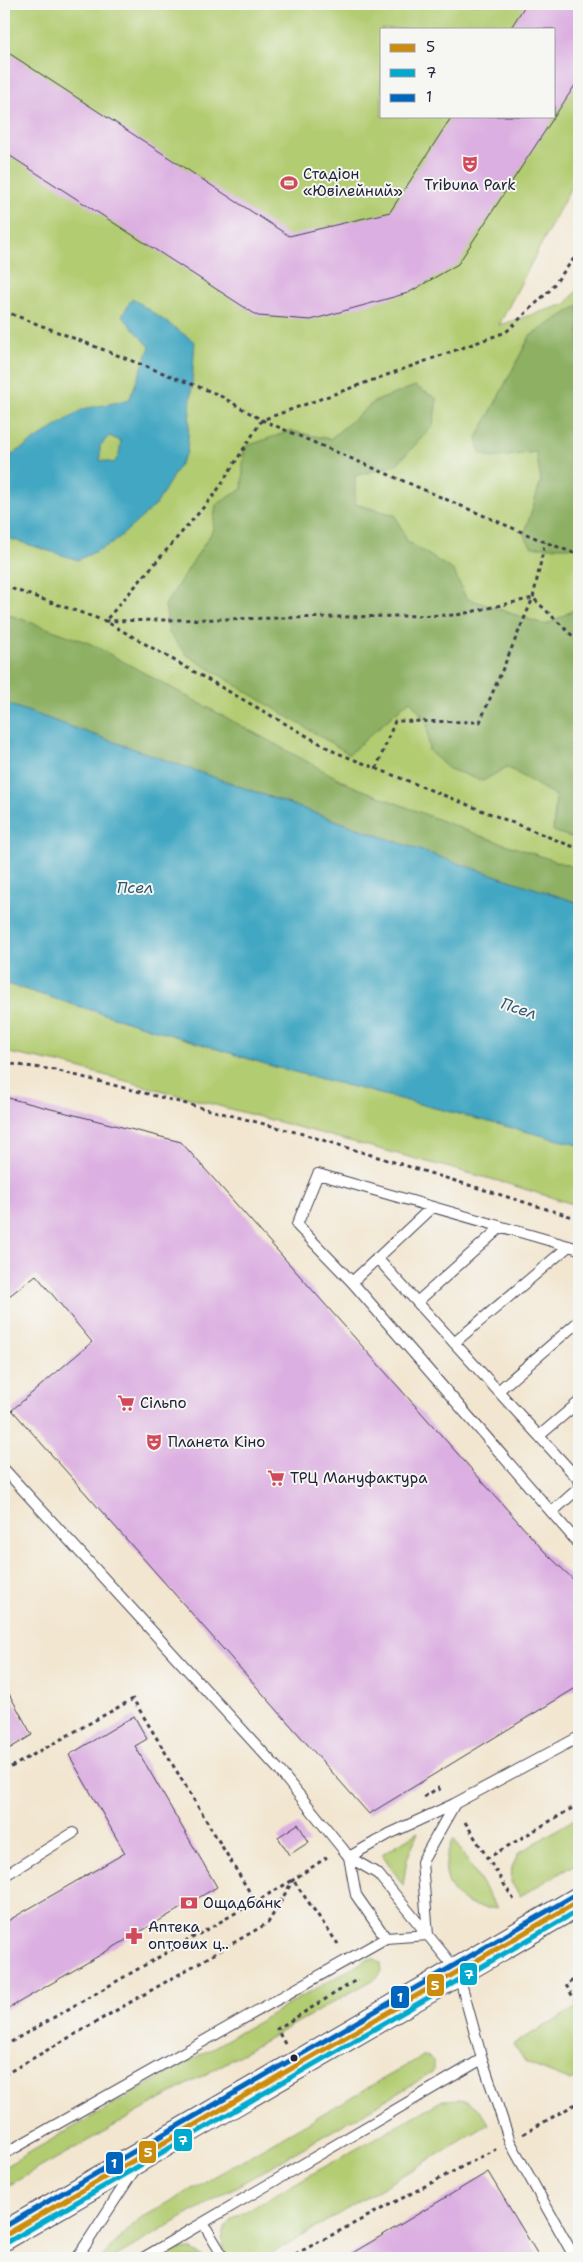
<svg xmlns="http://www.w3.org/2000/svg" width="583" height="2262" viewBox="0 0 583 2262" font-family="'Shantell Sans',sans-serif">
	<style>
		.green { fill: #b2cc71; stroke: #6a7756; fill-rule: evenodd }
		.forest { fill: #8db063; stroke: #58694f }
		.water { fill: #42a7c2; stroke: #32647e; fill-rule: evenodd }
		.building { fill: #dbafe1 }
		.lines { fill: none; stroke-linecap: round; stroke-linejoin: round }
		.lane-casing { stroke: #413f51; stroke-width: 12 }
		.primary-casing { stroke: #413f51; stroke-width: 30 }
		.path { stroke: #413f51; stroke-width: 3; stroke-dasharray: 4 4; stroke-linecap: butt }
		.lane { stroke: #fff; stroke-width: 10 }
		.primary { stroke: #fff; stroke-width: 28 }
		.bus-1-casing { stroke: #f6f6f2; stroke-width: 9 }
		.bus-2-casing { stroke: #f6f6f2; stroke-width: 9 }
		.bus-3-casing { stroke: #f6f6f2; stroke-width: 9 }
		.bus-1 { stroke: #cc8c0c; stroke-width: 5 }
		.bus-2 { stroke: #00a9ce; stroke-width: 5 }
		.bus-3 { stroke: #0065bd; stroke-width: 5 }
		.bus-dot { fill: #22223b; stroke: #f6f6f2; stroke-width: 2 }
		.labels { text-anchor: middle; stroke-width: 4; stroke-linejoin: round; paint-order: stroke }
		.poi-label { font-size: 15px; fill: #22223b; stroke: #f6f6f2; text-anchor: start }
		.water-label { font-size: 16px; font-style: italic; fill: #2f5771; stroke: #f6f6f2 }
		.line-badge { stroke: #f6f6f2; stroke-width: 2 }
		.badge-label { font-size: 14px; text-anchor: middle; font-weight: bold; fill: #fff }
	</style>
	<rect width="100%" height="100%" fill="#f6f6f2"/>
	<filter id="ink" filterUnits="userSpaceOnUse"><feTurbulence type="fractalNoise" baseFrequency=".02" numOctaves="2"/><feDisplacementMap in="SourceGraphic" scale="10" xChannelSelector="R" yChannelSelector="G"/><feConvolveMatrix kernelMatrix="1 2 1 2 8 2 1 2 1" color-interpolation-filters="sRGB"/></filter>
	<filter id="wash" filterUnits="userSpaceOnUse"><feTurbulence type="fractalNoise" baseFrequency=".0096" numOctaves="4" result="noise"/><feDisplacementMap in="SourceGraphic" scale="20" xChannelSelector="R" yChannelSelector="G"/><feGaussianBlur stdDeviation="1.12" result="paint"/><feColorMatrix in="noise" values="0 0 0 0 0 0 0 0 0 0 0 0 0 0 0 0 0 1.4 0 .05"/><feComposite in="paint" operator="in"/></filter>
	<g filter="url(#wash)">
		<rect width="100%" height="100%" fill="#f2e6d0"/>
		<path class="green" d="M 4,4 L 579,4 L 579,172 L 499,325 L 566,304 L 579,288 L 579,903 L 448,860 L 4,703 ZM 382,29 L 554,29 L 554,116 L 382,116 Z
			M 4,983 L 275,1067 L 579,1145 L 579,1206 L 502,1182 L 59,1063 L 4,1052 Z
			M 579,1816 L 579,1862 L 520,1896 L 511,1882 L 512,1867 L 519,1853 Z
			M 418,1832 L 407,1859 L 403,1885 L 382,1854 Z
			M 454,1839 L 497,1908 C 454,1911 433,1876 454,1839 Z
			M 368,1959 L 375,1959 L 381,1963 L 382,1971 L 378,1977 L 4,2188 L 4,2167 Z
			M 579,2006 L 579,2077 L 571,2081 L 526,2063 L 514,2044 Z
			M 423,2056 C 433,2056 437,2065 432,2073 L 113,2258 L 101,2258 L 138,2220 Z
			M 461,2099 C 475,2104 482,2111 489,2124 L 265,2258 L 224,2258 C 221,2242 221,2231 232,2219 L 443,2100 Z
			M 176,2249 L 192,2250 L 206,2258 L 159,2258 Z"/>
		<path class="forest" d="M 579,305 L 579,547 L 532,547 L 524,535 L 541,481 L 536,452 L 493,458 L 480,453 L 477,438 L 530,336 Z
			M 415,386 L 437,399 L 433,426 L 396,465 L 355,476 L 355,504 L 395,515 L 407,541 L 454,571 L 466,598 L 546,625 L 579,607 L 579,840 L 553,831 L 556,796 L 507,767 L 483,781 L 449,769 L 429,751 L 427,722 L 410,700 L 349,754 L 187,655 L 169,633 L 165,605 L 212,532 L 216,505 L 242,489 L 244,447 L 290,431 L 330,439 L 374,402 Z
			M 4,613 L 89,643 L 350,785 L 478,835 L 579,869 L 579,903 L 448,860 L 4,703 Z"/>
		<path class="water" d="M 132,298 L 195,342 L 187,452 L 156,505 L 113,543 L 78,560 L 4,537 L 4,460 L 83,409 L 129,400 L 150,347 L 122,316 ZM 109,436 L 121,441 L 119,455 L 114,463 L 100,460 L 100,446 Z
			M 4,703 L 448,860 L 579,903 L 579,1145 L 275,1067 L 4,983 Z"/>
		<g id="blocks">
			<path class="building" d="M 526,4 L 579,4 L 579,79 L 458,264 L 408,293 L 311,320 L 258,316 L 4,152 L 4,50 L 289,236 L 390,212 L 452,116 L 554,116 L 554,29 L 510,29 Z
				M 4,1097 L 181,1142 L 544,1551 L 579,1585 L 579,1686 L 369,1814 L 12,1410 L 92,1342 L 36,1275 L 4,1300 Z
				M 4,1685 L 32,1735 L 4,1752 Z
				M 134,1716 L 147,1739 L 135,1746 L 217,1887 L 4,2011 L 4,1923 L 125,1853 L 69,1755 Z
				M 298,1824 L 309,1842 L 289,1855 L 278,1837 Z
				M 488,2172 L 540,2258 L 344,2258 L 403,2223 Z"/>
		</g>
	</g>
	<g filter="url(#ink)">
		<use href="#blocks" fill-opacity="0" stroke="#413f51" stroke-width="1"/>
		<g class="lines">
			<g class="lane-casing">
				<path id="lane" d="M 579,1249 L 318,1174 L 297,1225 L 352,1282 L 579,1544
					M 377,1258 L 579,1480
					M 352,1282 L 431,1208
					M 417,1302 L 501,1227
					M 454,1343 L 569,1246
					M 498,1391 L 579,1321
					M 539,1436 L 579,1402
					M 4,1469 L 279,1770 L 342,1848 L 349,1857 L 356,1895 L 386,1938
					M 552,1512 L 579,1488
					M 349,1857 L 378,1874 L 458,1972 L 482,2059 L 510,2142 L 575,2258
					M 349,1857 L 389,1834 L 454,1804 L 579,1737
					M 4,1876 L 73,1833
					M 428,1935 L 422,1862 L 454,1805
					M 4,2154 L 386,1938 L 428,1935
					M 203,2223 L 224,2258
					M 77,2258 L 135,2169
					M 143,2258 L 482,2059"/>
			</g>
			<g class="primary-casing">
				<path id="primary" d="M 4,2236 L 579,1901"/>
			</g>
			<path class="path" d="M 579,252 L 549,291 L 506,332 L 262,420 L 215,494 L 105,621 L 457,615 L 533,598 L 579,642
				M 4,311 L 217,394 L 262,420 L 545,542 L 579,555
				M 4,586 L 105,621 L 335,752 L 579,849
				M 376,769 L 395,721 L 480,722 L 533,598 L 545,542
				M 4,1063 L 55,1070 L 303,1134 L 579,1219
				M 4,1771 L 133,1699 L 255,1901
				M 424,1797 L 438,1788 L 441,1791
				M 465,1822 L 514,1900
				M 486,1859 L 579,1804
				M 579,1976 L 566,1985 L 579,2007
				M 285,2044 L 277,2029 L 358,1979
				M 4,2046 L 293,1880 L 338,1944
				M 4,2075 L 268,1923 L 293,1880 L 327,1857
				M 523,2134 L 579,2102
				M 288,2258 L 496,2149"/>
			<use href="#lane" class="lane"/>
			<use href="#primary" class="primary"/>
			<g class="bus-1-casing">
				<path id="bus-1" d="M 4,2236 L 579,1901"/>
			</g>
			<g class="bus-2-casing">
				<path id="bus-2" d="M 8,2242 L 579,1910"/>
			</g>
			<g class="bus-3-casing">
				<path id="bus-3" d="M 4,2227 L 575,1895"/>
			</g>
			<use href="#bus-1" class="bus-1"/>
			<use href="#bus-2" class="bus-2"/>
			<use href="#bus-3" class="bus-3"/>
		</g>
	</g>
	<defs>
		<g id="theatre-bare" transform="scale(1.35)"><path d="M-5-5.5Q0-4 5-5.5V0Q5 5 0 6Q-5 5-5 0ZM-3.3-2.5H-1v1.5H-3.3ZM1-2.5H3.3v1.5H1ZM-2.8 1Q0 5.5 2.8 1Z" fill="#d1495b" stroke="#f6f6f2" stroke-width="2.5" paint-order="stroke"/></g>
		<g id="stadium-bare" transform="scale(1.35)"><path d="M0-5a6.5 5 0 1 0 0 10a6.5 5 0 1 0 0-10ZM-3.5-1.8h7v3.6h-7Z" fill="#d1495b" stroke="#f6f6f2" stroke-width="2.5" paint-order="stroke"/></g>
		<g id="supermarket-bare" transform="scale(1.35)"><path d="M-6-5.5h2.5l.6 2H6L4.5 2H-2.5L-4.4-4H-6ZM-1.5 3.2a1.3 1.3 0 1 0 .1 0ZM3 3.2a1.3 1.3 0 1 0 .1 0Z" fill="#d1495b" stroke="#f6f6f2" stroke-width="2.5" paint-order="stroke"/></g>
		<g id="bank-bare" transform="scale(1.35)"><path d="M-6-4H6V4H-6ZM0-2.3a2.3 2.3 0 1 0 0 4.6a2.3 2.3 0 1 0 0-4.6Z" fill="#d1495b" stroke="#f6f6f2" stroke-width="2.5" paint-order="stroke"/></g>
		<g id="pharmacy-bare" transform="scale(1.35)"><path d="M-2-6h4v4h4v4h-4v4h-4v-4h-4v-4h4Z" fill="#d1495b" stroke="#f6f6f2" stroke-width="2.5" paint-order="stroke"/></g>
	</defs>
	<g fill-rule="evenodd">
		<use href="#theatre-bare" x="470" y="164"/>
		<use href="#stadium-bare" x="289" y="183"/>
		<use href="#supermarket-bare" x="126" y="1403"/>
		<use href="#theatre-bare" x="154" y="1442"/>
		<use href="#supermarket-bare" x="276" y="1478"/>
		<use href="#bank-bare" x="189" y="1903"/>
		<use href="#pharmacy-bare" x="134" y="1936"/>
	</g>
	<circle class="bus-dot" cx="294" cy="2058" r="4.5"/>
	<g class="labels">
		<g class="poi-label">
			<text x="303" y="179">Стадіон<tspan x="303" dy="17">«Ювілейний»</tspan></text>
			<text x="470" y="190" text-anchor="middle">Tribuna Park</text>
			<text x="140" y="1408">Сільпо</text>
			<text x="168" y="1447">Планета Кіно</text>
			<text x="290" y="1483">ТРЦ Мануфактура</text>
			<text x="203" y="1908">Ощадбанк</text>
			<text x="148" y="1932">Аптека<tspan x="148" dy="17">оптових ц..</tspan></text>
		</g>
		<g class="water-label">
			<text x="135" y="893">Псел</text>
			<text transform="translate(519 1008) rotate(18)" y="6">Псел</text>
		</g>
	</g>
	<g class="line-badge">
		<rect x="459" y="1962" width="19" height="24" rx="5" fill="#00a9ce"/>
		<rect x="426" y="1973" width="19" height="24" rx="5" fill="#cc8c0c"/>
		<rect x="390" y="1985" width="20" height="24" rx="5" fill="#0065bd"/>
		<rect x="173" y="2128" width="20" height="24" rx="5" fill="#00a9ce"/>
		<rect x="138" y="2140" width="19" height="24" rx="5" fill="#cc8c0c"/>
		<rect x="105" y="2151" width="19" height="24" rx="5" fill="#0065bd"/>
	</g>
	<g class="badge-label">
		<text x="469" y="1979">7</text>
		<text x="435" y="1990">5</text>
		<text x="400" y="2002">1</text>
		<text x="183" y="2145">7</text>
		<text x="148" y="2157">5</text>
		<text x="114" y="2168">1</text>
	</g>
	<rect width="583" height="2262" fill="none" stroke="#f6f6f2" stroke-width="20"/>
	<rect x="380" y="28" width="175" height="90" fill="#f6f6f2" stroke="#a1a1a9"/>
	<rect x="390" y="44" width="25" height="8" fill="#cc8c0c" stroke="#a1a1a9"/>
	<text x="426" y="52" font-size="15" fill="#22223b">5</text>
	<rect x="390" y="69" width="25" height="8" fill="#00a9ce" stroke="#a1a1a9"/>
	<text x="426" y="78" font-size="15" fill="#22223b">7</text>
	<rect x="390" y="94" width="25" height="8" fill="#0065bd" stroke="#a1a1a9"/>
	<text x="426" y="102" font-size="15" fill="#22223b">1</text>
</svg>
